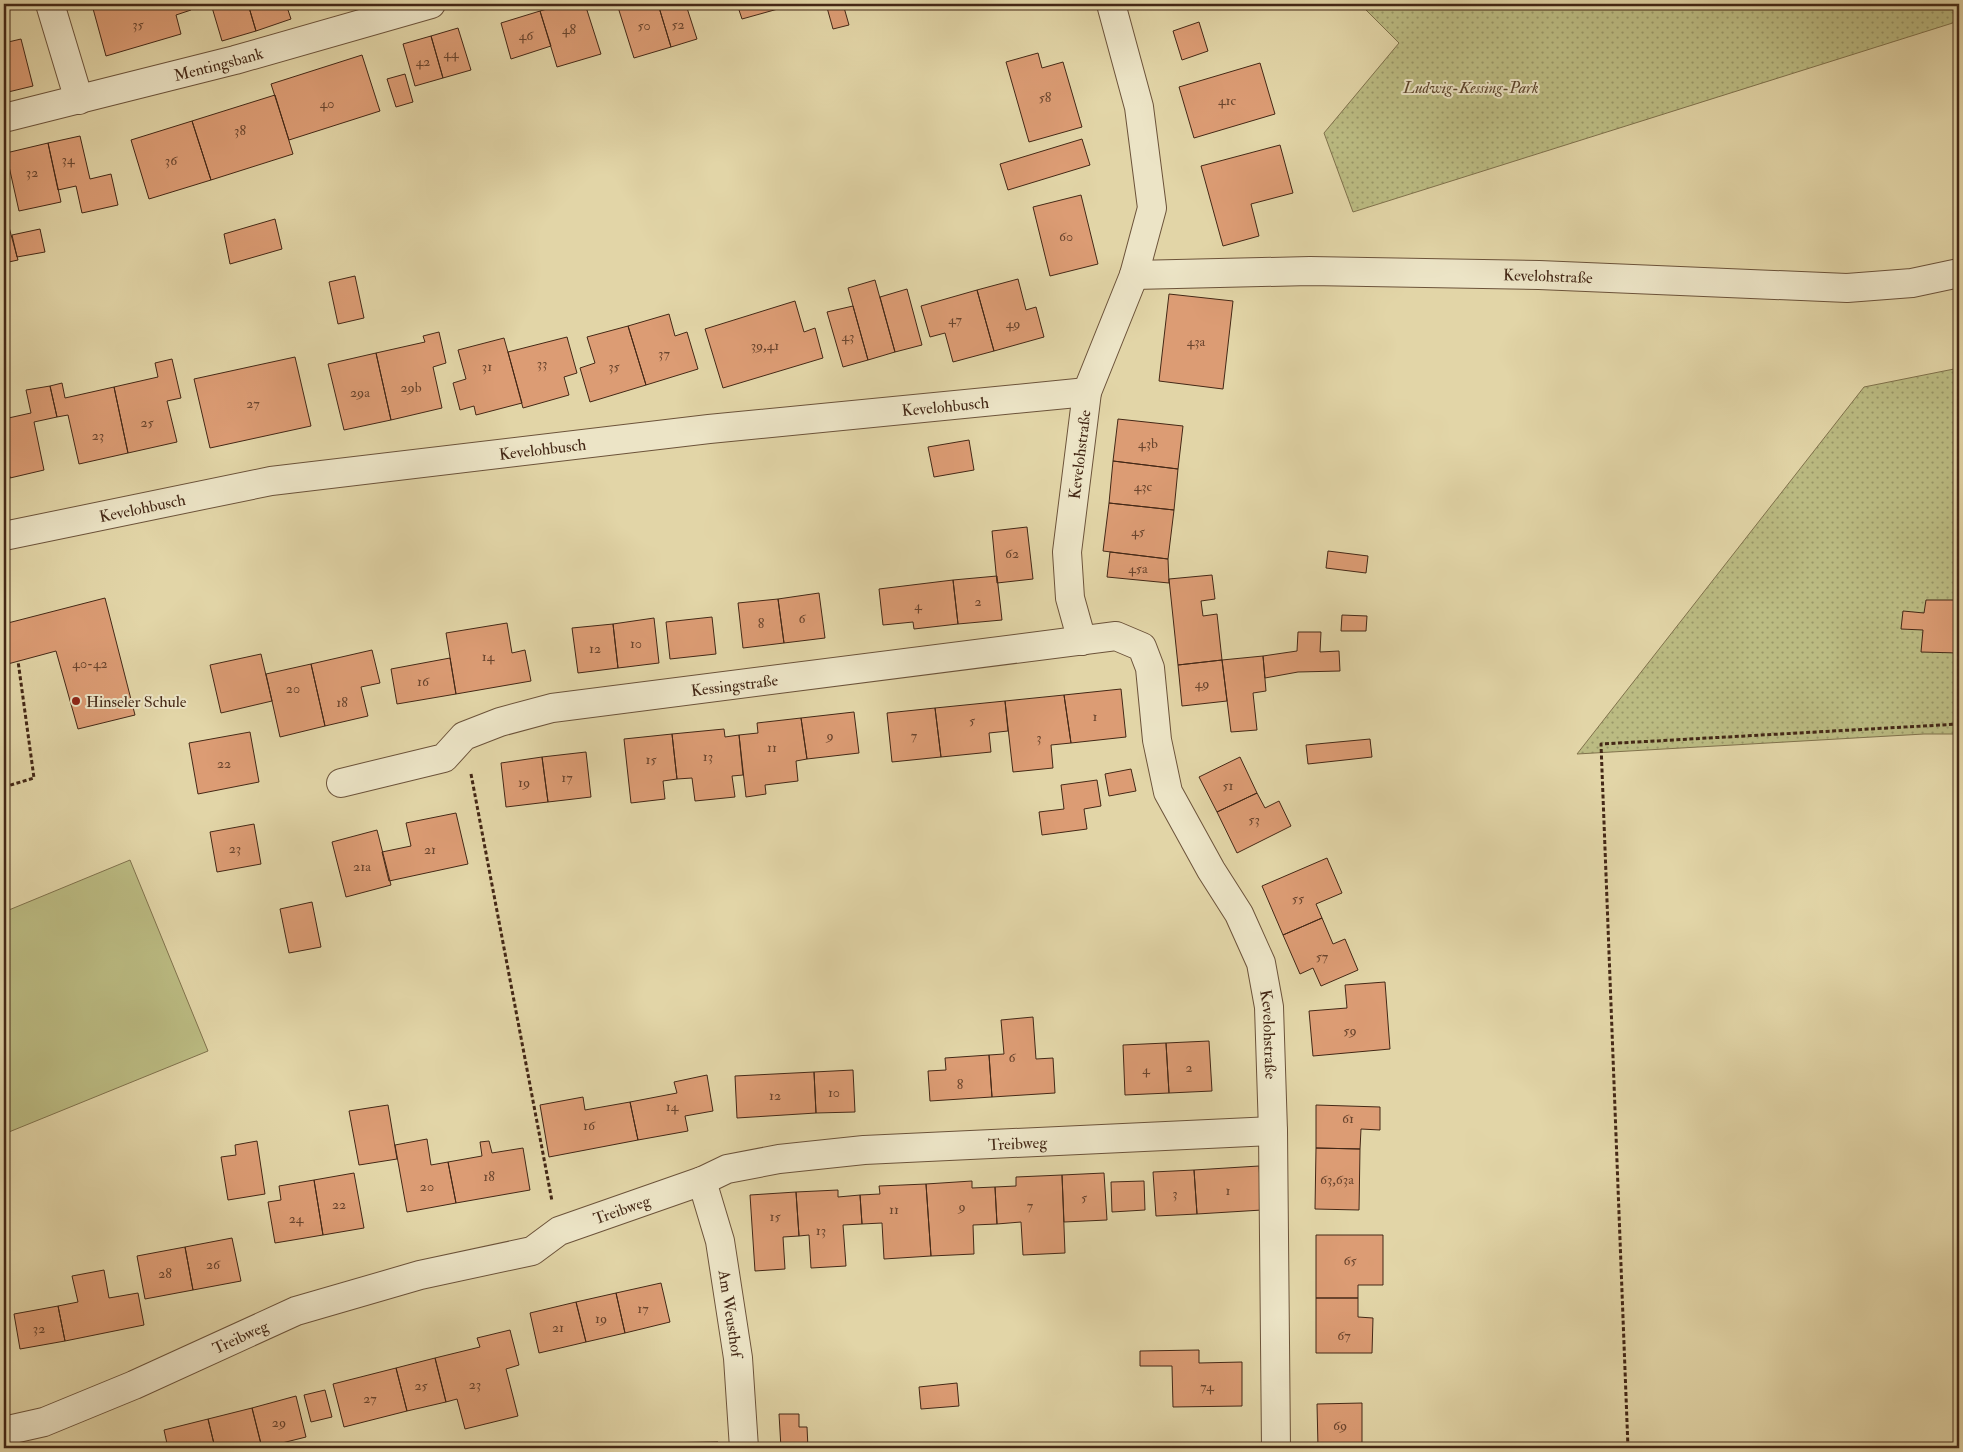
<svg xmlns="http://www.w3.org/2000/svg" width="1963" height="1452" viewBox="0 0 1963 1452" font-family="'IM FELL Double Pica',serif">
	<style>
		.green { fill: #bbbb82; stroke: #80724c }
		.park { fill: url(#park-dots); stroke: #80724c }
		.building { fill: #dc9c74; stroke: #442816 }
		.lines { fill: none; stroke-linecap: round; stroke-linejoin: round }
		.street-casing { stroke: #6c533a; stroke-width: 30 }
		.path { stroke: #442816; stroke-width: 3; stroke-dasharray: 4 2.5; stroke-linecap: butt }
		.street { stroke: #ece4c6; stroke-width: 28 }
		.poi-dot { fill: #8f2418; stroke: #ece4c6; stroke-width: 2 }
		.labels { text-anchor: middle; stroke-width: 4; stroke-linejoin: round; paint-order: stroke }
		.number-label { font-size: 14px; fill: #6a452e }
		.street-label { font-size: 16px; fill: #442816; stroke: #ece4c6 }
		.park-label { font-size: 16px; font-style: italic; fill: #5c452c; stroke: #ece4c6 }
		.poi-label { font-size: 16px; fill: #442816; stroke: #ece4c6; text-anchor: start }
	</style>
	<defs>
		<pattern id="park-dots" width="8" height="8" patternUnits="userSpaceOnUse" patternTransform="scale(1.25)"><rect width="8" height="8" fill="#bbbb82"/><path d="M2 2h.1M6 6h.1" fill="none" stroke="#9a9869" stroke-width="1.8" stroke-linecap="round"/></pattern>
	</defs>
	<rect width="100%" height="100%" fill="#e2d5a7"/>
	<filter id="stains"><feTurbulence type="fractalNoise" baseFrequency=".004" numOctaves="4"/><feColorMatrix values="0 0 0 0 .2 0 0 0 0 .09 0 0 0 0 .02 0 0 0 .5 -.17"/></filter>
	<radialGradient id="worn" r=".72"><stop offset=".6" stop-color="#630" stop-opacity="0"/><stop offset="1" stop-color="#630" stop-opacity=".3"/></radialGradient>
	<path class="green" d="M 130,860 L 208,1051 L 4,1134 L 4,912 Z"/>
	<path class="park" d="M 1360,4 L 1959,4 L 1959,21 L 1353,212 L 1324,133 L 1399,43 Z
		M 1959,368 L 1959,734 L 1924,734 L 1577,754 L 1864,387 Z"/>
	<path class="building" d="M 96,4 L 189,4 L 191,10 L 176,15 L 181,34 L 106,56 L 92,5 Z
		M 211,4 L 248,4 L 256,31 L 222,41 Z
		M 248,4 L 286,4 L 291,19 L 256,31 Z
		M 564,4 L 585,4 L 601,54 L 557,67 L 540,11 Z
		M 617,4 L 658,4 L 671,47 L 634,58 Z
		M 658,4 L 702,4 L 687,8 L 697,39 L 671,47 Z
		M 737,4 L 784,4 L 785,7 L 742,19 Z
		M 826,4 L 843,4 L 849,25 L 833,29 Z
		M 540,11 L 551,46 L 511,59 L 501,23 Z
		M 1199,22 L 1208,51 L 1182,60 L 1173,31 Z
		M 458,28 L 471,70 L 443,78 L 431,36 Z
		M 431,36 L 443,78 L 415,86 L 403,44 Z
		M 21,39 L 33,86 L 4,93 L 4,43 Z
		M 1038,53 L 1042,68 L 1063,62 L 1082,127 L 1029,142 L 1006,62 Z
		M 362,55 L 380,111 L 289,140 L 271,84 Z
		M 1260,63 L 1275,114 L 1194,138 L 1179,87 Z
		M 405,74 L 413,102 L 396,107 L 387,79 Z
		M 275,95 L 293,154 L 211,180 L 192,121 Z
		M 192,121 L 211,180 L 149,199 L 131,140 Z
		M 80,136 L 90,179 L 111,174 L 118,205 L 82,213 L 76,186 L 58,190 L 48,143 Z
		M 1082,139 L 1090,165 L 1008,190 L 1000,164 Z
		M 48,143 L 61,202 L 19,211 L 6,153 Z
		M 1280,145 L 1293,193 L 1251,204 L 1259,236 L 1223,246 L 1201,166 Z
		M 1081,195 L 1098,264 L 1050,276 L 1033,207 Z
		M 4,209 L 18,260 L 4,263 Z
		M 275,219 L 282,249 L 230,264 L 224,234 Z
		M 40,229 L 45,252 L 17,257 L 12,235 Z
		M 355,276 L 364,318 L 338,324 L 329,282 Z
		M 1018,279 L 1026,310 L 1036,307 L 1044,337 L 994,351 L 977,290 Z
		M 875,280 L 895,352 L 868,360 L 848,288 Z
		M 907,289 L 922,345 L 895,352 L 880,297 Z
		M 977,290 L 994,351 L 953,362 L 945,333 L 930,337 L 921,306 Z
		M 1169,294 L 1233,301 L 1223,389 L 1159,381 Z
		M 795,301 L 804,332 L 815,328 L 823,358 L 723,388 L 705,329 Z
		M 853,306 L 868,360 L 843,367 L 827,312 Z
		M 669,314 L 675,336 L 687,332 L 698,369 L 646,385 L 628,326 Z
		M 628,326 L 646,385 L 590,402 L 580,368 L 595,363 L 587,337 Z
		M 439,332 L 446,363 L 433,367 L 442,408 L 391,420 L 376,353 L 425,342 L 423,336 Z
		M 567,337 L 577,373 L 564,377 L 569,395 L 523,408 L 508,352 Z
		M 504,338 L 522,403 L 476,415 L 474,406 L 460,410 L 453,383 L 466,379 L 458,350 Z
		M 376,353 L 391,420 L 344,430 L 328,364 Z
		M 295,357 L 311,426 L 210,448 L 194,379 Z
		M 172,359 L 181,398 L 167,401 L 177,442 L 128,453 L 114,387 L 158,377 L 155,363 Z
		M 62,383 L 65,398 L 114,387 L 128,453 L 79,464 L 68,415 L 57,417 L 50,386 Z
		M 50,386 L 57,417 L 34,422 L 44,470 L 10,478 L 4,448 L 4,419 L 31,413 L 26,390 Z
		M 1118,419 L 1183,426 L 1178,469 L 1113,461 Z
		M 969,440 L 974,470 L 934,477 L 928,447 Z
		M 4,448 L 10,478 L 4,479 Z
		M 1113,461 L 1178,469 L 1174,510 L 1109,503 Z
		M 1109,503 L 1174,510 L 1168,559 L 1103,551 Z
		M 1027,527 L 1033,579 L 997,583 L 992,531 Z
		M 1328,551 L 1368,556 L 1366,573 L 1326,568 Z
		M 1110,552 L 1168,559 L 1169,583 L 1107,577 Z
		M 1212,575 L 1215,599 L 1201,601 L 1203,616 L 1217,614 L 1222,660 L 1178,665 L 1169,579 Z
		M 997,576 L 1002,620 L 958,624 L 953,580 Z
		M 953,580 L 958,624 L 914,629 L 913,622 L 883,625 L 879,589 Z
		M 819,593 L 825,638 L 784,643 L 778,599 Z
		M 105,598 L 135,715 L 78,729 L 56,651 L 4,665 L 4,624 Z
		M 778,599 L 784,643 L 743,648 L 738,603 Z
		M 1926,600 L 1959,600 L 1959,653 L 1921,652 L 1923,630 L 1901,629 L 1903,611 L 1924,613 Z
		M 1342,615 L 1367,616 L 1366,631 L 1341,631 Z
		M 712,617 L 716,654 L 670,659 L 666,622 Z
		M 654,618 L 659,663 L 618,668 L 613,624 Z
		M 507,623 L 512,653 L 525,650 L 531,681 L 456,694 L 446,633 Z
		M 613,624 L 618,668 L 578,673 L 572,628 Z
		M 1298,632 L 1321,632 L 1320,652 L 1339,651 L 1340,671 L 1298,672 L 1265,678 L 1263,656 L 1297,651 Z
		M 372,650 L 380,683 L 361,687 L 368,716 L 325,726 L 311,664 Z
		M 261,654 L 272,701 L 221,713 L 210,665 Z
		M 1263,656 L 1266,691 L 1253,693 L 1257,730 L 1231,732 L 1222,660 Z
		M 450,658 L 456,694 L 397,704 L 391,669 Z
		M 1222,660 L 1227,701 L 1182,706 L 1178,665 Z
		M 311,664 L 325,726 L 280,737 L 266,674 Z
		M 1121,689 L 1126,737 L 1071,743 L 1064,695 Z
		M 1064,695 L 1071,743 L 1051,745 L 1053,768 L 1013,772 L 1005,701 Z
		M 1005,701 L 1008,731 L 989,733 L 991,752 L 941,757 L 935,708 Z
		M 935,708 L 941,757 L 892,762 L 887,713 Z
		M 854,712 L 859,753 L 807,759 L 801,718 Z
		M 801,718 L 807,759 L 796,761 L 798,781 L 765,785 L 766,794 L 746,797 L 739,735 L 758,733 L 757,723 Z
		M 724,729 L 725,737 L 739,735 L 743,775 L 732,776 L 735,797 L 695,801 L 692,778 L 677,779 L 672,734 Z
		M 250,732 L 259,782 L 198,794 L 189,743 Z
		M 672,734 L 677,779 L 663,781 L 665,799 L 631,803 L 624,739 Z
		M 1370,739 L 1372,757 L 1308,764 L 1306,745 Z
		M 586,752 L 591,797 L 548,802 L 542,757 Z
		M 542,757 L 548,802 L 506,807 L 501,763 Z
		M 1240,757 L 1257,793 L 1217,812 L 1199,777 Z
		M 1131,769 L 1136,791 L 1109,796 L 1105,774 Z
		M 1097,780 L 1101,806 L 1084,809 L 1087,829 L 1042,835 L 1039,812 L 1064,809 L 1061,785 Z
		M 1257,793 L 1265,808 L 1279,801 L 1291,826 L 1237,853 L 1217,812 Z
		M 456,813 L 468,864 L 389,881 L 382,852 L 411,846 L 406,823 Z
		M 254,824 L 261,864 L 217,872 L 210,832 Z
		M 377,830 L 391,885 L 346,897 L 332,842 Z
		M 1327,858 L 1342,893 L 1316,904 L 1322,918 L 1283,935 L 1262,886 Z
		M 312,902 L 321,947 L 289,953 L 280,909 Z
		M 1322,918 L 1333,944 L 1345,939 L 1358,970 L 1321,986 L 1313,968 L 1300,974 L 1283,935 Z
		M 1385,982 L 1390,1049 L 1313,1056 L 1309,1011 L 1347,1008 L 1345,985 Z
		M 1033,1017 L 1036,1059 L 1053,1058 L 1055,1093 L 992,1097 L 989,1055 L 1004,1054 L 1001,1020 Z
		M 1209,1041 L 1212,1091 L 1169,1093 L 1166,1043 Z
		M 1166,1043 L 1169,1093 L 1125,1095 L 1123,1045 Z
		M 989,1055 L 992,1097 L 930,1101 L 928,1071 L 946,1070 L 945,1058 Z
		M 853,1070 L 855,1112 L 816,1113 L 814,1072 Z
		M 814,1072 L 816,1113 L 737,1118 L 735,1076 Z
		M 707,1075 L 713,1111 L 685,1116 L 688,1131 L 638,1140 L 630,1102 L 677,1093 L 674,1082 Z
		M 583,1097 L 585,1110 L 630,1102 L 638,1140 L 549,1157 L 540,1105 Z
		M 388,1105 L 397,1159 L 359,1165 L 349,1111 Z
		M 1316,1105 L 1380,1107 L 1380,1130 L 1361,1129 L 1360,1149 L 1316,1148 Z
		M 427,1139 L 431,1165 L 448,1162 L 456,1203 L 407,1212 L 395,1145 Z
		M 257,1141 L 265,1194 L 228,1200 L 221,1157 L 236,1155 L 235,1145 Z
		M 489,1141 L 492,1153 L 523,1148 L 530,1190 L 456,1203 L 448,1162 L 482,1156 L 480,1142 Z
		M 1316,1148 L 1360,1149 L 1359,1210 L 1315,1209 Z
		M 1259,1166 L 1262,1210 L 1197,1214 L 1194,1170 Z
		M 1194,1170 L 1197,1214 L 1156,1216 L 1153,1172 Z
		M 354,1173 L 364,1228 L 323,1235 L 314,1180 Z
		M 1104,1173 L 1107,1220 L 1064,1222 L 1062,1175 Z
		M 1062,1175 L 1065,1253 L 1023,1255 L 1021,1222 L 997,1224 L 995,1187 L 1016,1186 L 1016,1177 Z
		M 314,1180 L 323,1235 L 275,1243 L 268,1202 L 281,1200 L 279,1186 Z
		M 972,1181 L 972,1188 L 995,1187 L 997,1224 L 973,1225 L 974,1254 L 931,1256 L 926,1184 Z
		M 1144,1181 L 1145,1210 L 1112,1212 L 1111,1182 Z
		M 926,1184 L 931,1256 L 884,1259 L 882,1223 L 862,1224 L 860,1195 L 880,1194 L 879,1186 Z
		M 838,1190 L 838,1197 L 860,1195 L 862,1224 L 843,1225 L 846,1266 L 811,1268 L 809,1235 L 799,1236 L 796,1192 Z
		M 796,1192 L 799,1236 L 783,1237 L 785,1269 L 755,1271 L 750,1195 Z
		M 1316,1235 L 1383,1235 L 1383,1285 L 1358,1285 L 1358,1298 L 1316,1298 Z
		M 232,1238 L 241,1281 L 193,1290 L 185,1247 Z
		M 185,1247 L 193,1290 L 145,1299 L 137,1256 Z
		M 104,1270 L 109,1298 L 138,1293 L 144,1325 L 65,1341 L 58,1306 L 78,1302 L 72,1276 Z
		M 661,1283 L 670,1322 L 625,1333 L 616,1293 Z
		M 616,1293 L 625,1333 L 586,1342 L 576,1302 Z
		M 1316,1298 L 1358,1298 L 1358,1317 L 1373,1318 L 1372,1353 L 1316,1353 Z
		M 576,1302 L 586,1342 L 539,1353 L 530,1313 Z
		M 58,1306 L 65,1341 L 20,1349 L 14,1314 Z
		M 510,1330 L 519,1365 L 506,1369 L 518,1416 L 465,1429 L 457,1399 L 446,1402 L 435,1358 L 480,1347 L 477,1338 Z
		M 1199,1350 L 1199,1363 L 1242,1362 L 1242,1406 L 1173,1407 L 1172,1366 L 1140,1366 L 1140,1351 Z
		M 435,1358 L 446,1402 L 407,1411 L 396,1368 Z
		M 396,1368 L 407,1411 L 344,1427 L 333,1384 Z
		M 957,1383 L 959,1406 L 921,1409 L 919,1387 Z
		M 325,1390 L 332,1417 L 311,1422 L 304,1395 Z
		M 296,1396 L 306,1437 L 262,1448 L 252,1408 Z
		M 1362,1403 L 1362,1447 L 1318,1447 L 1317,1404 Z
		M 252,1408 L 262,1448 L 215,1448 L 208,1419 Z
		M 779,1414 L 799,1414 L 799,1427 L 807,1427 L 808,1448 L 781,1448 Z
		M 208,1419 L 215,1448 L 168,1448 L 164,1430 Z
		M 718,1442 L 718,1448 L 651,1448 L 651,1443 Z
		M 1318,1447 L 1362,1447 L 1362,1448 L 1318,1448 Z"/>
	<g class="lines">
		<g class="street-casing">
			<g id="street">
				<path d="M 50,4 L 79,100"/>
				<path id="s1" d="M 4,118 L 235,60 L 431,4"/>
				<path id="s2" d="M 1134,275 L 1310,271 L 1539,275 L 1847,288 L 1912,283 L 1959,273"/>
				<path id="s3" d="M 4,536 L 271,481 L 709,429 L 1087,392"/>
				<path id="s4" d="M 1082,641 L 1070,598 L 1067,552 L 1087,392 L 1134,275 L 1152,208 L 1139,107 L 1111,4"/>
				<path id="s5" d="M 341,783 L 444,758 L 464,736 L 500,722 L 552,708 L 1116,636 L 1142,647 L 1150,668 L 1157,740 L 1168,792 L 1211,870 L 1239,914 L 1261,963 L 1269,1007 L 1273,1131 L 1276,1448"/>
				<path id="s6" d="M 702,1181 L 720,1241 L 738,1358 L 744,1448"/>
				<path id="s7" d="M 4,1431 L 44,1422 L 134,1385 L 296,1311 L 420,1275 L 532,1251 L 559,1231 L 702,1181 L 727,1169 L 779,1159 L 864,1150 L 1273,1131"/>
			</g>
		</g>
		<path class="path" d="M 471,774 L 552,1201
			M 4,787 L 34,778 L 18,661
			M 1628,1448 L 1601,744 L 1959,724"/>
		<use href="#street" class="street"/>
	</g>
	<circle class="poi-dot" cx="76" cy="701" r="5"/>
	<g class="labels">
		<g class="number-label">
			<text x="138" y="29">35</text>
			<text x="678" y="29">52</text>
			<text x="644" y="30">50</text>
			<text x="569" y="34">48</text>
			<text x="526" y="40">46</text>
			<text x="451" y="58">44</text>
			<text x="423" y="66">42</text>
			<text x="1045" y="102">58</text>
			<text x="1227" y="105">41c</text>
			<text x="327" y="108">40</text>
			<text x="240" y="135">38</text>
			<text x="68" y="164">34</text>
			<text x="171" y="165">36</text>
			<text x="32" y="177">32</text>
			<text x="1066" y="241">60</text>
			<text x="955" y="324">47</text>
			<text x="1013" y="328">49</text>
			<text x="848" y="341">43</text>
			<text x="1196" y="346">43a</text>
			<text x="765" y="350">39,41</text>
			<text x="664" y="358">37</text>
			<text x="542" y="368">33</text>
			<text x="487" y="371">31</text>
			<text x="614" y="371">35</text>
			<text x="411" y="392">29b</text>
			<text x="360" y="397">29a</text>
			<text x="253" y="408">27</text>
			<text x="147" y="427">25</text>
			<text x="98" y="440">23</text>
			<text x="1148" y="448">43b</text>
			<text x="1143" y="491">43c</text>
			<text x="1138" y="536">45</text>
			<text x="1012" y="558">62</text>
			<text x="1138" y="573">45a</text>
			<text x="978" y="606">2</text>
			<text x="918" y="610">4</text>
			<text x="802" y="623">6</text>
			<text x="761" y="628">8</text>
			<text x="636" y="648">10</text>
			<text x="595" y="653">12</text>
			<text x="488" y="661">14</text>
			<text x="90" y="668">40-42</text>
			<text x="423" y="686">16</text>
			<text x="1202" y="688">49</text>
			<text x="293" y="693">20</text>
			<text x="342" y="707">18</text>
			<text x="1095" y="721">1</text>
			<text x="972" y="725">5</text>
			<text x="830" y="740">9</text>
			<text x="914" y="740">7</text>
			<text x="1039" y="742">3</text>
			<text x="772" y="752">11</text>
			<text x="708" y="761">13</text>
			<text x="651" y="764">15</text>
			<text x="224" y="768">22</text>
			<text x="567" y="782">17</text>
			<text x="524" y="787">19</text>
			<text x="1228" y="790">51</text>
			<text x="1254" y="824">53</text>
			<text x="235" y="853">23</text>
			<text x="430" y="854">21</text>
			<text x="362" y="871">21a</text>
			<text x="1298" y="903">55</text>
			<text x="1322" y="961">57</text>
			<text x="1350" y="1035">59</text>
			<text x="1012" y="1062">6</text>
			<text x="1189" y="1072">2</text>
			<text x="1146" y="1074">4</text>
			<text x="960" y="1089">8</text>
			<text x="834" y="1097">10</text>
			<text x="775" y="1100">12</text>
			<text x="672" y="1111">14</text>
			<text x="1348" y="1123">61</text>
			<text x="589" y="1130">16</text>
			<text x="489" y="1181">18</text>
			<text x="1337" y="1184">63,63a</text>
			<text x="427" y="1191">20</text>
			<text x="1228" y="1195">1</text>
			<text x="1175" y="1198">3</text>
			<text x="1084" y="1202">5</text>
			<text x="339" y="1209">22</text>
			<text x="1030" y="1210">7</text>
			<text x="962" y="1211">9</text>
			<text x="894" y="1214">11</text>
			<text x="775" y="1221">15</text>
			<text x="296" y="1223">24</text>
			<text x="821" y="1235">13</text>
			<text x="1350" y="1265">65</text>
			<text x="213" y="1269">26</text>
			<text x="165" y="1278">28</text>
			<text x="643" y="1313">17</text>
			<text x="601" y="1323">19</text>
			<text x="558" y="1332">21</text>
			<text x="39" y="1333">32</text>
			<text x="1344" y="1340">67</text>
			<text x="475" y="1389">23</text>
			<text x="421" y="1390">25</text>
			<text x="1207" y="1391">74</text>
			<text x="370" y="1403">27</text>
			<text x="279" y="1427">29</text>
			<text x="1340" y="1430">69</text>
		</g>
		<g class="street-label">
			<text dy="6" stroke="none"><textPath href="#s1" startOffset="221">Mentingsbank</textPath></text>
			<text dy="6" stroke="none"><textPath href="#s2" startOffset="414">Kevelohstraße</textPath></text>
			<text dy="6" stroke="none"><textPath href="#s3" startOffset="951">Kevelohbusch</textPath></text>
			<text dy="6" stroke="none"><textPath href="#s3" startOffset="546">Kevelohbusch</textPath></text>
			<text dy="6" stroke="none"><textPath href="#s4" startOffset="189">Kevelohstraße</textPath></text>
			<text dy="6" stroke="none"><textPath href="#s3" startOffset="141">Kevelohbusch</textPath></text>
			<text dy="6" stroke="none"><textPath href="#s5" startOffset="412">Kessingstraße</textPath></text>
			<text dy="6" stroke="none"><textPath href="#s5" startOffset="1240">Kevelohstraße</textPath></text>
			<text dy="6" stroke="none"><textPath href="#s7" startOffset="1065">Treibweg</textPath></text>
			<text dy="6" stroke="none"><textPath href="#s7" startOffset="660">Treibweg</textPath></text>
			<text dy="6" stroke="none"><textPath href="#s6" startOffset="136">Am Weusthof</textPath></text>
			<text dy="6" stroke="none"><textPath href="#s7" startOffset="255">Treibweg</textPath></text>
		</g>
		<g class="park-label">
			<text x="1471" y="93">Ludwig-Kessing-Park</text>
		</g>
		<g class="poi-label">
			<text x="86" y="707">Hinseler Schule</text>
		</g>
	</g>
	<rect width="1963" height="1452" fill="none" stroke="#e2d5a7" stroke-width="20"/>
	<rect x="5" y="5" width="1953" height="1442" fill="none" stroke="#442816" stroke-width="2.5"/>
	<rect x="10" y="10" width="1943" height="1432" fill="none" stroke="#442816"/>
	<rect width="100%" height="100%" filter="url(#stains)"/>
	<rect width="100%" height="100%" fill="url(#worn)"/>
</svg>
